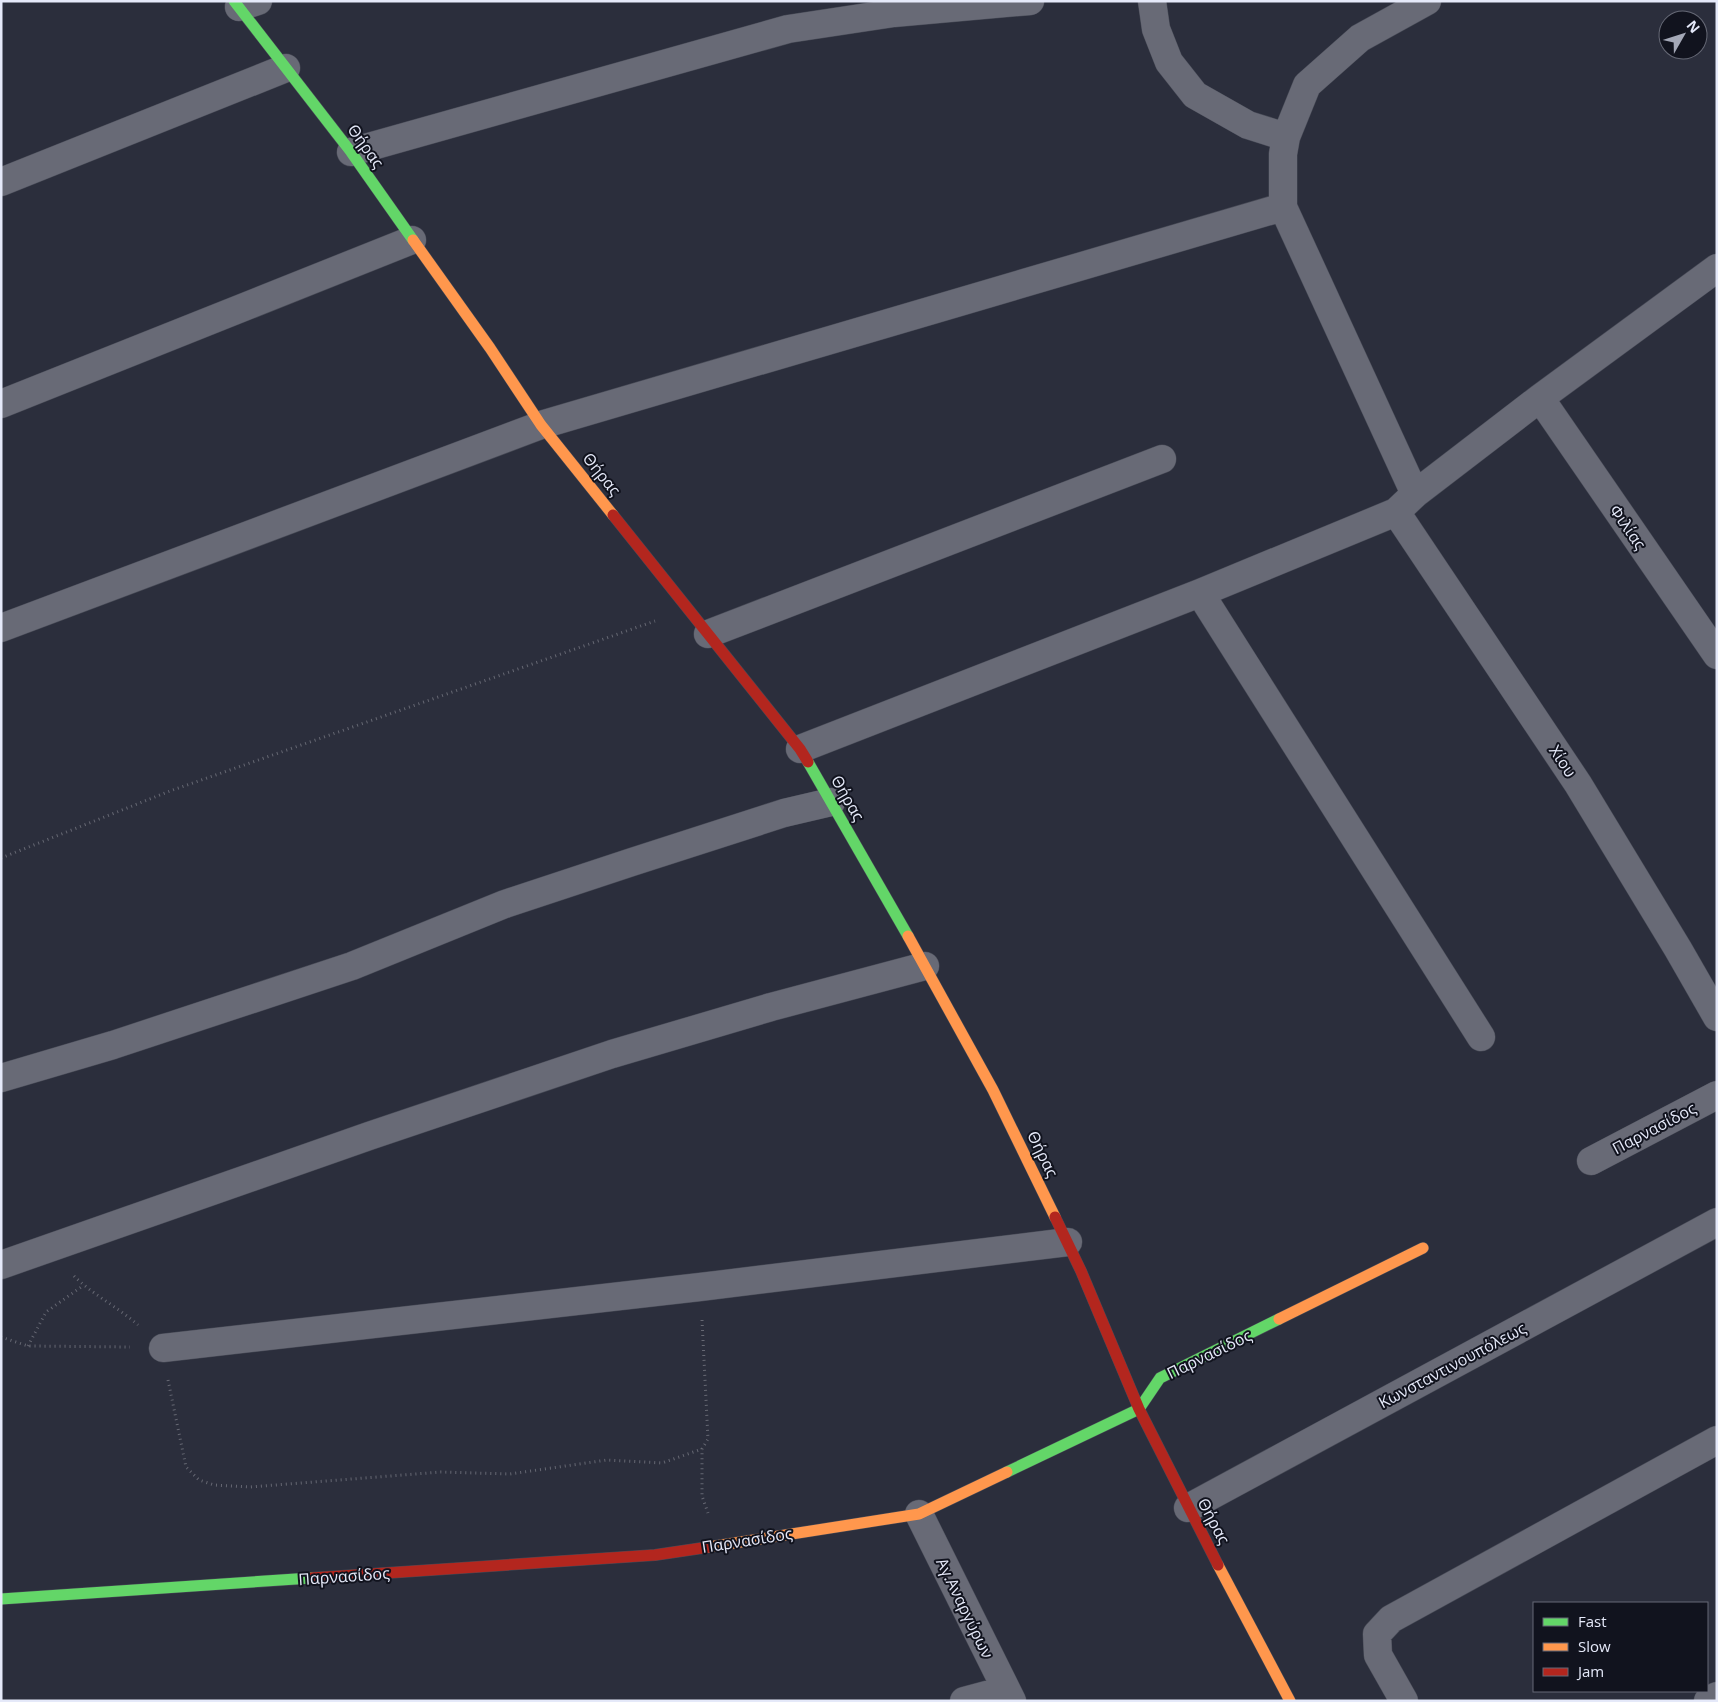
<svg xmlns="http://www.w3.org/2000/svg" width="1718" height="1702" viewBox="0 0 1718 1702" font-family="'Open Sans',sans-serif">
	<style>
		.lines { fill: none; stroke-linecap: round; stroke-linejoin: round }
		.street-casing { stroke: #474a56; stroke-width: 29 }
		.fast-casing { stroke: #474a56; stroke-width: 12 }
		.slow-casing { stroke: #474a56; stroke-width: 12 }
		.jam-casing { stroke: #474a56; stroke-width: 12 }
		.path { stroke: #666873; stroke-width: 3; stroke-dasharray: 1 4; stroke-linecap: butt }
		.street { stroke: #686a76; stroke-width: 28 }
		.fast { stroke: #63d668; stroke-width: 11 }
		.slow { stroke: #ff974d; stroke-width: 11 }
		.jam { stroke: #b3261e; stroke-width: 11 }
		.labels { text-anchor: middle; stroke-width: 4; stroke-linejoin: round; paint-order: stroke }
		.street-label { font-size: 16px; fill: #e5e9f9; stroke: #11131e }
	</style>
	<rect width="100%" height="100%" fill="#2b2e3c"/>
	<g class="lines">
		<g class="street-casing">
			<path id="street" d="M 1152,1 L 1156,29 L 1169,62 L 1195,95 L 1248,125 L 1286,137
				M 239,7 L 258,1
				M 351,152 L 788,29 L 894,13 L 1030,1
				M 1,182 L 286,68
				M 1540,398 L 1717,655
				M 1,404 L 412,240
				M 1415,494 L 1283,207 L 1283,154 L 1286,137 L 1307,85 L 1360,38 L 1427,1
				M 1396,512 L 1578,784 L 1678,949 L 1717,1017
				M 1200,593 L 1481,1037
				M 1,628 L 541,425 L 1283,207
				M 708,634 L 1162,459
				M 800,749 L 1200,593 L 1396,512 L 1415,494 L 1540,398 L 1717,268
				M 1,1078 L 113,1045 L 352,966 L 505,904 L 632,862 L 784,813 L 831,802
				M 1591,1161 L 1717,1095
				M 1,1265 L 369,1136 L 612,1054 L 771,1007 L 925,966
				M 163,1348 L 700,1287 L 1068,1242
				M 1188,1508 L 1717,1222
				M 919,1514 L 1012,1701
				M 964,1701 L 1005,1690
				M 1404,1701 L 1378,1655 L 1377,1634 L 1391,1619 L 1717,1440
				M 1708,1701 L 1717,1696"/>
		</g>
		<g class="fast-casing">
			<path id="fast" d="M 234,1 L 351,152 L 413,240
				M 808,762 L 908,936
				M 1007,1472 L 1139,1409 L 1160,1378 L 1279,1319
				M 1,1599 L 311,1578"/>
		</g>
		<g class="slow-casing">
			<path id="slow" d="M 413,240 L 490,348 L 541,425 L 613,515
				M 908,936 L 993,1090 L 1055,1217
				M 1279,1319 L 1423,1248
				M 709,1547 L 919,1514 L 1007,1472
				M 1218,1565 L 1290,1701"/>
		</g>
		<g class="jam-casing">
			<path id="jam" d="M 613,515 L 800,749 L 808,762
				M 1055,1217 L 1081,1271 L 1139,1409 L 1218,1565
				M 311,1578 L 655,1555 L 709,1547"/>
		</g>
		<path class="path" d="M 1,858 L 170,791 L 655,621
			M 74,1276 C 93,1295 118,1307 138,1325
			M 702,1320 L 708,1439 L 702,1449 L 702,1496 L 708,1513
			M 1,1337 L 28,1346 L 130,1347
			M 28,1346 L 46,1312 L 84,1285
			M 168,1380 L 186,1467 L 199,1480 L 214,1485 L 250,1487 L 441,1472 L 510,1474 L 607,1460 L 662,1463 L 702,1449"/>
		<use href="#street" class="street"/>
		<use href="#fast" class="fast"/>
		<use href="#slow" class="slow"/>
		<use href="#jam" class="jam"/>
	</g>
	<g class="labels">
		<g class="street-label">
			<text transform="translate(366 146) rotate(54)" y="6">Θήρας</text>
			<text transform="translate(602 474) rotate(51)" y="6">Θήρας</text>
			<text transform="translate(1628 527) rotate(55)" y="6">Φιλίας</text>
			<text transform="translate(1563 761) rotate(56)" y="6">Χίου</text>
			<text transform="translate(848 798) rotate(60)" y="6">Θήρας</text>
			<text transform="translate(1654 1128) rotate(-28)" y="6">Παρνασίδος</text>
			<text transform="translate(1043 1154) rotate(64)" y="6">Θήρας</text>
			<text transform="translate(1209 1354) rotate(-26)" y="6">Παρνασίδος</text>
			<text transform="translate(1452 1365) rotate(-28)" y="6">Κωνσταντινουπόλεως</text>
			<text transform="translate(1214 1521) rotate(62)" y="6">Θήρας</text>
			<text transform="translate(747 1540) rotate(-9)" y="6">Παρνασίδος</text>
			<text transform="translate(344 1576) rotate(-4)" y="6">Παρνασίδος</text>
			<text transform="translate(965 1608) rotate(64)" y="6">Αγ.Αναργύρων</text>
		</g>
	</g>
	<rect width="1718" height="1702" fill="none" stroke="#e5e9f9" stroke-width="5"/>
	<rect x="1533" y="1602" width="175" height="90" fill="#11131e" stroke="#666976"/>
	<rect x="1543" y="1618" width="25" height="8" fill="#63d668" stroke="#666976"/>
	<text x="1578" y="1627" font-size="15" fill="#e5e9f9">Fast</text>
	<rect x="1543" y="1643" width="25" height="8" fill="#ff974d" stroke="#666976"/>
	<text x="1578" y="1652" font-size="15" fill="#e5e9f9">Slow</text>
	<rect x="1543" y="1668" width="25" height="8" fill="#b3261e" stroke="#666976"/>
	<text x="1578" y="1677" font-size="15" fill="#e5e9f9">Jam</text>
	<g transform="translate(1683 35) rotate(51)"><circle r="24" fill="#11131e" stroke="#666976"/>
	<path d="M0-4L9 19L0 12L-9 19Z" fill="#a4a8b7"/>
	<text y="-8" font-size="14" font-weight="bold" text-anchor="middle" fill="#e5e9f9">N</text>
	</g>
</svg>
